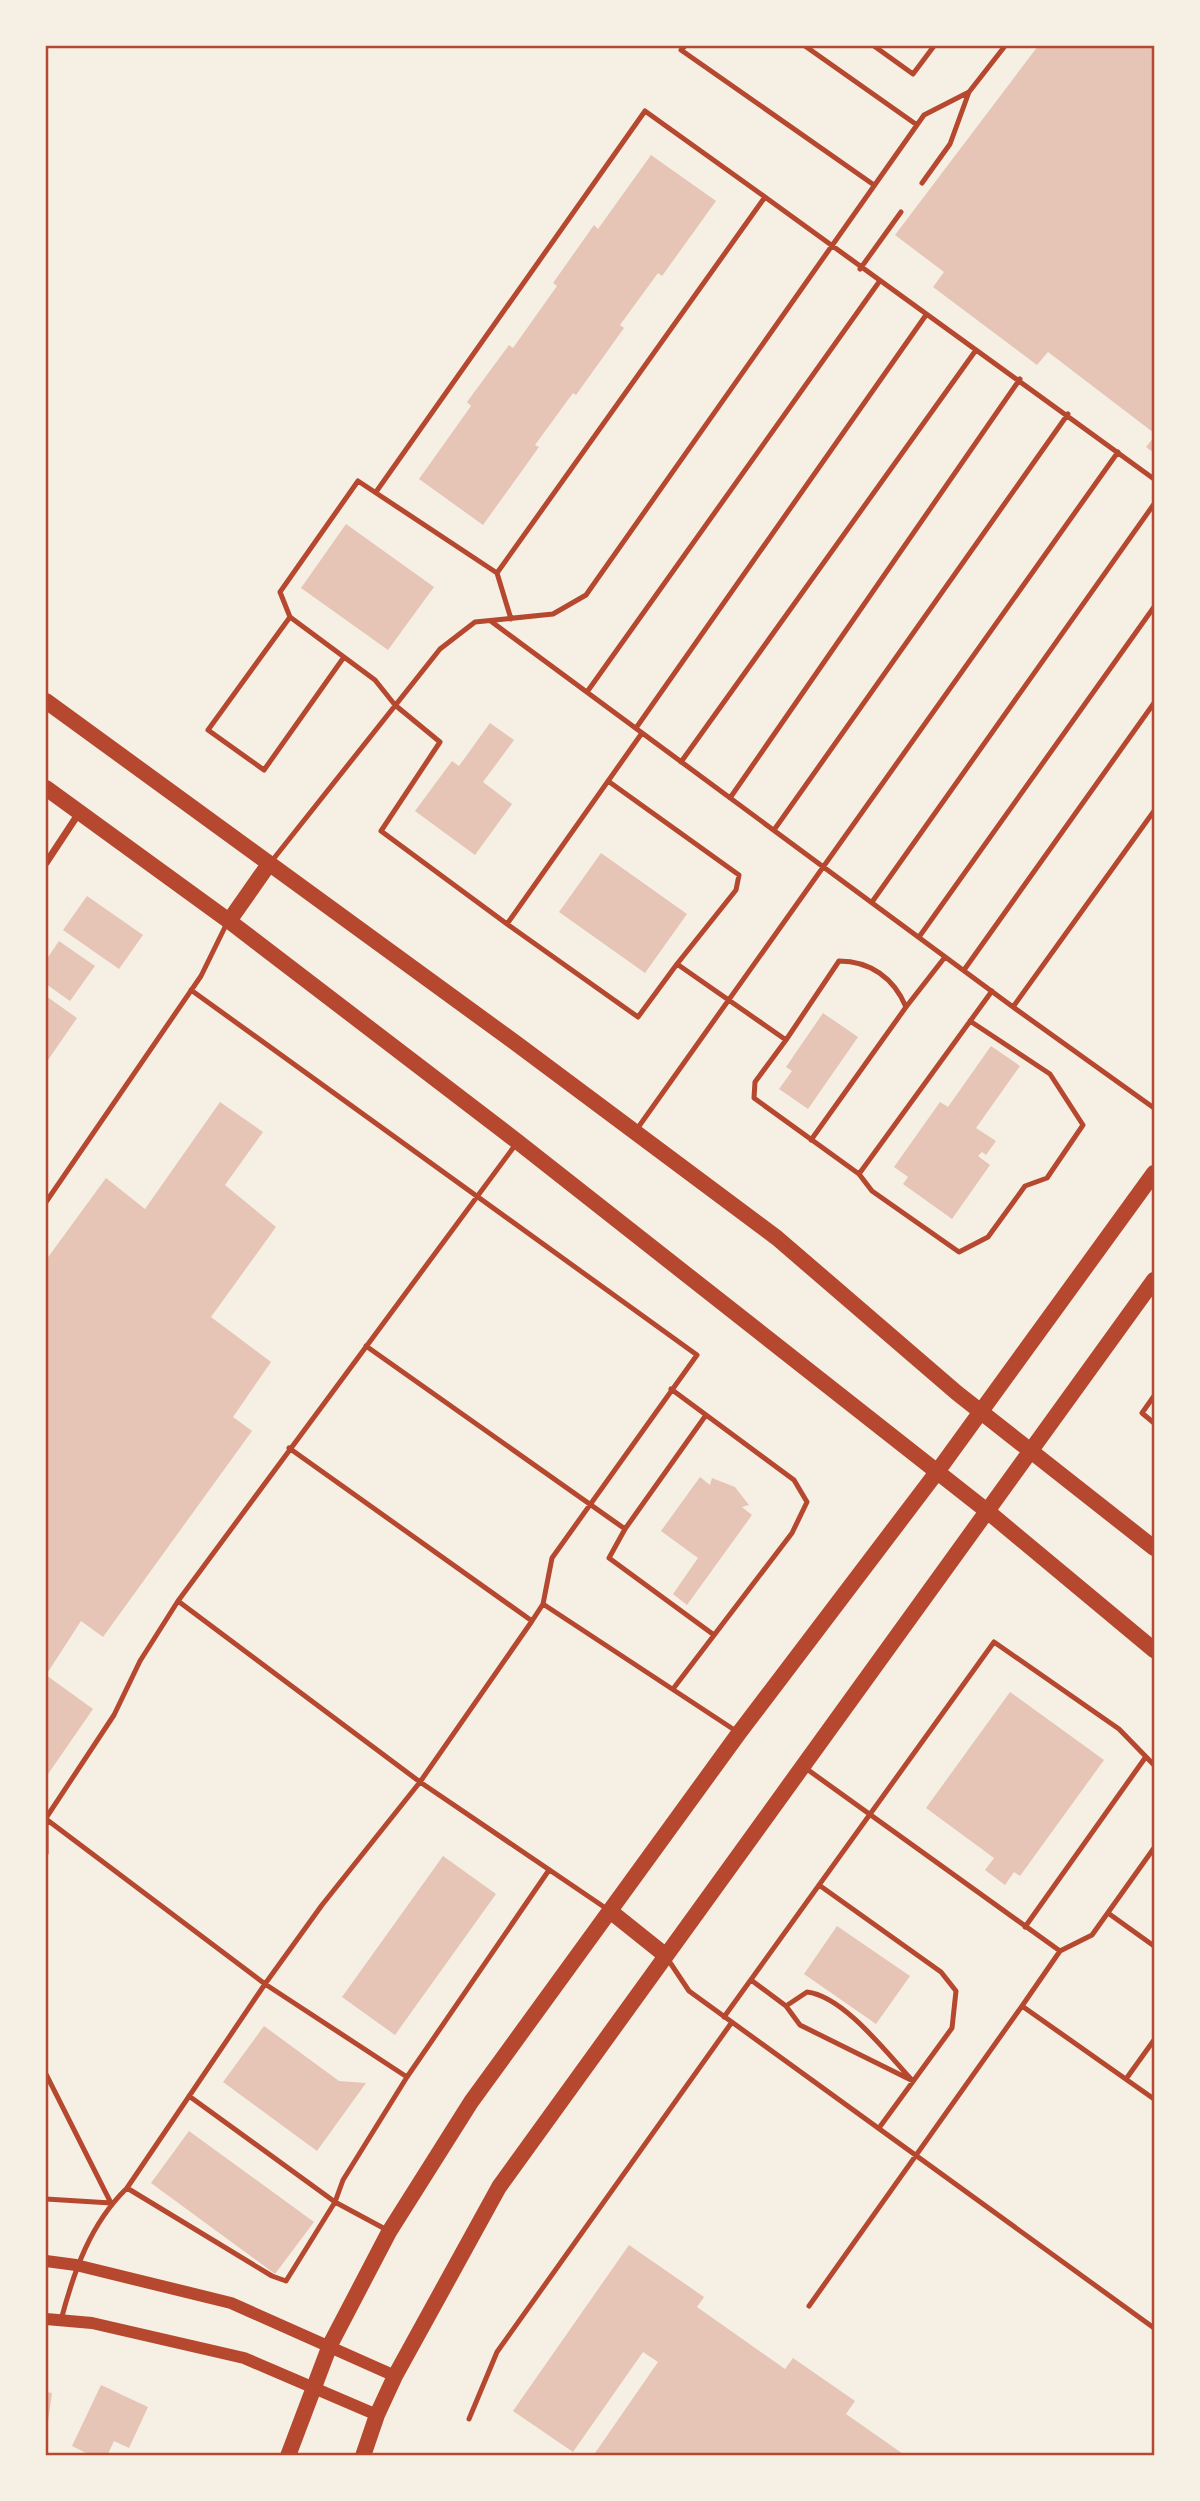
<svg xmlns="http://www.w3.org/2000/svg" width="1200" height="2501" viewBox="0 0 1200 2501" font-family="Quicksand,sans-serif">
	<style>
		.building { fill: #e6c5b7 }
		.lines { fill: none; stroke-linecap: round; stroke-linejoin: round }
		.service { stroke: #b5482f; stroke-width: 5 }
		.minor { stroke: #b5482f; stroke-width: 7 }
		.tertiary { stroke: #b5482f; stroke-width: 12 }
		.primary { stroke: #b5482f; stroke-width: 16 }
		.neatline { fill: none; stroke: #b5482f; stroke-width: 2.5 }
	</style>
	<rect width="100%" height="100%" fill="#f6efe4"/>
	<path class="building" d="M 1038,46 L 1154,46 L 1154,433 L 1048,352 L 1037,365 L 933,287 L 944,272 L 895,235 Z
		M 651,155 L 716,201 L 662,276 L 658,273 L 620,325 L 624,328 L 576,395 L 573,393 L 535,445 L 539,447 L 483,525 L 419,479 L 471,406 L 467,402 L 509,345 L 513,348 L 557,286 L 553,283 L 594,225 L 598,229 Z
		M 1154,437 L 1154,453 L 1146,447 Z
		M 346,524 L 434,587 L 388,650 L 301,588 Z
		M 490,723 L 514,740 L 483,782 L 512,804 L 475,855 L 415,811 L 452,761 L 459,766 Z
		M 601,853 L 687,914 L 645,973 L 559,912 Z
		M 87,896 L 143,935 L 119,969 L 63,930 Z
		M 59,941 L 95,966 L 70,1001 L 46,984 L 46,960 Z
		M 46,996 L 77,1018 L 48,1060 L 46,1058 Z
		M 823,1013 L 858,1037 L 808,1109 L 779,1089 L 792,1071 L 786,1067 Z
		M 991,1046 L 1020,1066 L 976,1128 L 996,1141 L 986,1155 L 982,1152 L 978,1156 L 990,1165 L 952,1219 L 903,1184 L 908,1177 L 894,1167 L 940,1102 L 948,1107 Z
		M 220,1102 L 263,1132 L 225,1185 L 276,1227 L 211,1317 L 271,1362 L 233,1417 L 252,1431 L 103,1637 L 81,1621 L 46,1675 L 46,1260 L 106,1178 L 145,1209 Z
		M 700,1477 L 710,1485 L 712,1478 L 735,1487 L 749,1505 L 742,1507 L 752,1515 L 687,1605 L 673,1594 L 698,1558 L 661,1531 Z
		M 46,1675 L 93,1709 L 46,1777 Z
		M 1010,1692 L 1104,1760 L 1020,1876 L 1014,1872 L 1005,1885 L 985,1870 L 994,1858 L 926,1808 Z
		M 443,1856 L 496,1894 L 395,2035 L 342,1997 Z
		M 837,1926 L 910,1976 L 876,2024 L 804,1974 Z
		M 264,2026 L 339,2081 L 366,2083 L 317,2151 L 223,2082 Z
		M 189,2131 L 314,2222 L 275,2274 L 151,2183 Z
		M 629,2245 L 704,2297 L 697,2307 L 785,2369 L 793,2358 L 855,2401 L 846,2414 L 906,2456 L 593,2456 L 658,2362 L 643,2352 L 573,2452 L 513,2411 Z
		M 101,2385 L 148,2407 L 129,2448 L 114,2441 L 107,2456 L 92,2456 L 72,2446 Z
		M 46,2392 L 52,2393 L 47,2429 L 46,2429 Z"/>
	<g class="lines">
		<path class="service" d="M 685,46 L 681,50 L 874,185
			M 805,46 L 917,125
			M 874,46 L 913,74 L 934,46
			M 922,183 L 950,144 L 969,92
			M 765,197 L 1154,479
			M 860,269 L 901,212
			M 376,492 L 645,111 L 765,197 L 497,573 L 358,481 L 280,592 L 290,617 L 375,680 L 395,705 L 440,742 L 381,831 L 507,924 L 642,733
			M 497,573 L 511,619
			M 290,617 L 208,730 L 264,770 L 344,657
			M 492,622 L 1013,1007 L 1154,1108
			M 587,692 L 879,282
			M 636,728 L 926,315
			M 681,762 L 976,350
			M 608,781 L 739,875 L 736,890 L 677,964
			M 730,798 L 1020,379
			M 774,830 L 1068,414
			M 271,862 L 440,649 L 475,622 L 553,614 L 586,595 L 924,115 L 969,92 L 1005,46
			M 872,902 L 1154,504
			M 507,924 L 638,1017 L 677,964 L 786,1040 L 755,1082 L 754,1098 L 859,1174 L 992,991
			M 919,937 L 1154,607
			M 964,970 L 1154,703
			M 906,1007 L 945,957
			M 1013,1007 L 1154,811
			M 786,1040 L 839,961 C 870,961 894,978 906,1007 L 811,1140
			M 637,1129 L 1118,452
			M 859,1174 L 872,1191 L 959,1252 L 988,1237 L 1025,1186 L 1047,1178 L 1083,1125 L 1050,1074 L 970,1021
			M 46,1202 L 201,976 L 227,923
			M 366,1346 L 625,1529 L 706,1415
			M 671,1389 L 794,1480 L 807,1502 L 792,1533 L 673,1689
			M 1154,1396 L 1142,1413 L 1154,1423
			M 289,1448 L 532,1621
			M 625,1529 L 609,1558 L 714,1635
			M 178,1601 L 420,1782 L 607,1909
			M 543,1604 L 736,1731
			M 804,1767 L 1060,1951 L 1022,2006
			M 46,1818 L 114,1715 L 140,1661 L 178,1601 L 516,1144
			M 46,1819 L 265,1984 L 407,2077 L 343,2180 L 335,2202 L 387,2230
			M 46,1821 L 46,1853
			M 819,1885 L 941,1972 L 956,1991 L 952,2028 L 879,2128
			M 1108,1913 L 1154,1946
			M 1025,1927 L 1145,1758
			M 1060,1951 L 1092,1935 L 1154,1848
			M 667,1958 L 689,1991 L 1154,2328
			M 751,1980 L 786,2006 L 800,2025 L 913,2081
			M 786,2006 L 807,1992 C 843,1996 886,2052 911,2079
			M 724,2017 L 994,1642 L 1119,1729 L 1154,1765
			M 46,2074 L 111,2203
			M 407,2077 L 549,1870
			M 1126,2079 L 1154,2040
			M 127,2188 L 272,2276 L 286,2281 L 335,2202 L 189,2096
			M 46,2199 L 111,2203
			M 809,2306 L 1022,2006 L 1154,2099
			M 61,2320 C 74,2271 90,2224 127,2188 L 265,1984 L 322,1905 L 420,1782 L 532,1621 L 543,1604 L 552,1558 L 697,1355 L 191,990
			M 469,2419 L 497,2352 L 732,2022"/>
		<path class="minor" d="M 46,863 L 79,813"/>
		<path class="tertiary" d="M 46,2261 L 76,2265 L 231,2303 L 395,2376
			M 46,2319 L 92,2323 L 244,2358 L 377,2415"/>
		<path class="primary" d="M 46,701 L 517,1044 L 777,1238 L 957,1393 L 1154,1548
			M 46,788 L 229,921 L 518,1142 L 987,1511 L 1154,1650
			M 229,921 L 269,864
			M 610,1911 L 665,1955
			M 288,2456 L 330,2345 L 389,2232 L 471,2102 L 739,1733 L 937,1472 L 1154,1173
			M 363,2456 L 377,2415 L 395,2376 L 499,2187 L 1154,1280"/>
	</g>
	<rect width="1200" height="2501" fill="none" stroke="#f6efe4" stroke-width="94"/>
	<rect x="47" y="47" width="1106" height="2407" class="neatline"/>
</svg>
